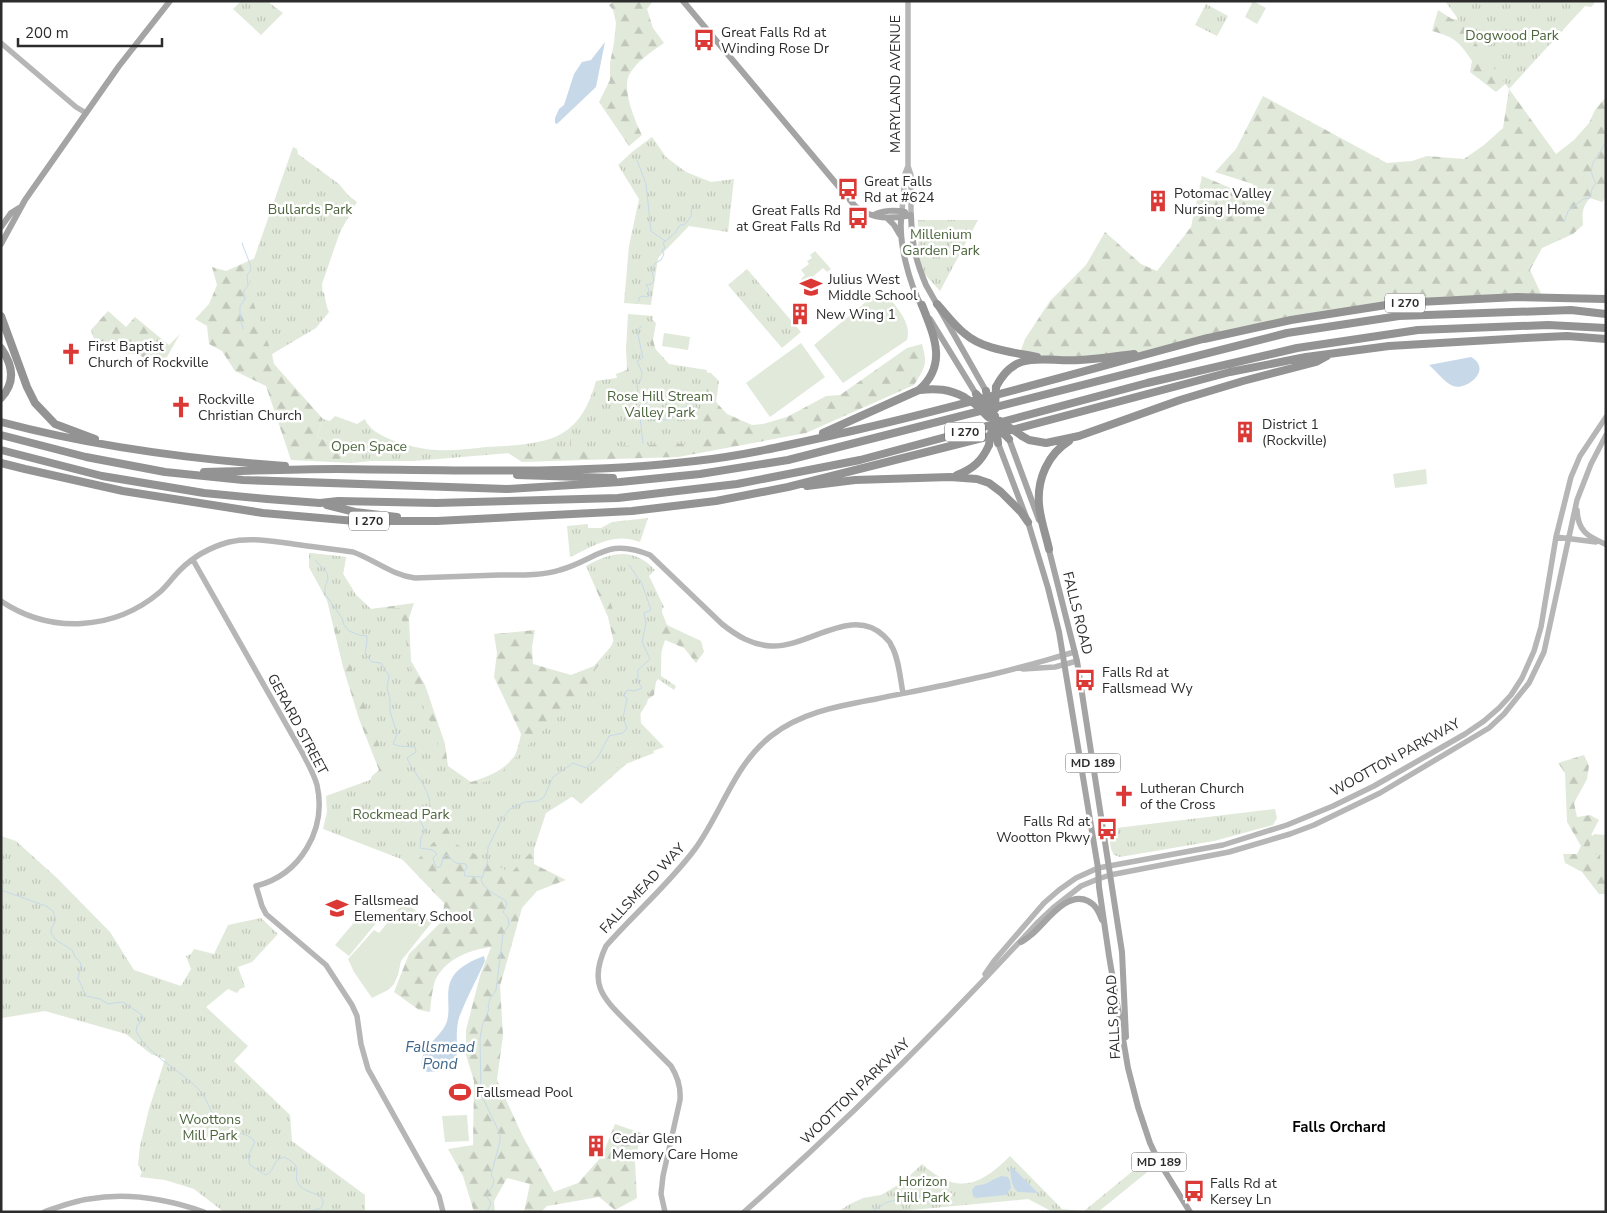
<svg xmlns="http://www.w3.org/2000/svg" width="1607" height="1213" viewBox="0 0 1607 1213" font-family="'Nunito Sans',sans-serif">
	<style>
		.grass { fill: #e1e9da }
		.forest { fill: url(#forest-firs) }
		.park { fill: url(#park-tufts) }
		.water { fill: #c7d9e9 }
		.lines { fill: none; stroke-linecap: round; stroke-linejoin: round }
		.stream { stroke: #c7d9e9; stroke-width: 1 }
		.secondary { stroke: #b6b6b6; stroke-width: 5.5 }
		.primary { stroke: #a4a4a4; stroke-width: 6 }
		.highway { stroke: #939393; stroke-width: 8 }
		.highway-bridge { stroke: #939393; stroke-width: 8 }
		.labels { text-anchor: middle; stroke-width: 5; stroke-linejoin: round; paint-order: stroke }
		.shield { fill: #fff; stroke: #6b6b6b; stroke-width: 1 }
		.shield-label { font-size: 12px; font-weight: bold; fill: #2c2c2c }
		.poi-label { font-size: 14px; fill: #2c2c2c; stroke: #fff; text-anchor: start }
		.park-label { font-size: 14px; fill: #4c653c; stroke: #fff }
		.street-label { font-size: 14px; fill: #2c2c2c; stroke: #fff }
		.water-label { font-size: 15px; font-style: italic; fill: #3f6689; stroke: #fff }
		.neighbourhood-label { font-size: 15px; font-weight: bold; fill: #000; stroke: #fff }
	</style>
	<defs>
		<pattern id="forest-firs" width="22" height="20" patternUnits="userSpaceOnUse" patternTransform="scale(1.25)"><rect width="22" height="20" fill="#e1e9da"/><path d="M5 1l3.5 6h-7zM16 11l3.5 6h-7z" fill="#c1c8bb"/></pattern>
		<pattern id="park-tufts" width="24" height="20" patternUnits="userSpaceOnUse" patternTransform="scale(1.25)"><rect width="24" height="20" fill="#e1e9da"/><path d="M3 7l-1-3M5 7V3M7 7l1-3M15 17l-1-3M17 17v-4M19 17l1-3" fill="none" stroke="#c1c8bb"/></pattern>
	</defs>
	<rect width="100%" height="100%" fill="#fff"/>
	<path class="grass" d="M 1253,1 L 1266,8 L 1257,24 L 1245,17 Z
		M 815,251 L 831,269 L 827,272 L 823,268 L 805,283 L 801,279 L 805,275 L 801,270 L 809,264 L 807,261 L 812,258 L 810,255 Z
		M 886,294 C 896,307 912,322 907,340 L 843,383 L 814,345 L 872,297 Z
		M 664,333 L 690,337 L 688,350 L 662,346 Z
		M 801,343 L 825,377 L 770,417 L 746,383 Z
		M 1426,469 L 1427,484 L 1395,488 L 1393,474 Z
		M 404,902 L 432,922 L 401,961 L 398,975 L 394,984 L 388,990 L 372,998 L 354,972 L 348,959 L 374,930 L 379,933 Z
		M 363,912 L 377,922 L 349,956 L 335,945 Z
		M 467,1115 L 469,1141 L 445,1142 L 442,1116 Z"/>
	<path class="forest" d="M 615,1 L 653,1 L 647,9 L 653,28 L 664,43 C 651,52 637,61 629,75 C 622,90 635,121 642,135 L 629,146 L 599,102 L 610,80 L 610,63 L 614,43 L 616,23 L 613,10 L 609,5 Z
		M 1438,10 L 1452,19 L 1466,20 L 1510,80 L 1496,92 L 1470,72 L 1472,61 C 1459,41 1454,37 1432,31 Z
		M 1509,89 L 1556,154 L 1574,140 L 1589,123 L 1595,110 L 1606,97 L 1606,197 L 1602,202 L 1590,198 C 1582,207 1582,214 1583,225 L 1573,234 L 1542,248 L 1530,270 L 1543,298 L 1517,297 L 1336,312 L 1145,353 L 1078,360 L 1020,353 L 1025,339 L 1050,301 L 1086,265 L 1105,232 L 1141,264 L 1157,271 L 1191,227 L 1202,176 L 1252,197 L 1253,184 L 1215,172 L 1236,149 L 1263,96 L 1387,163 L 1412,161 L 1427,156 L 1464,159 L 1484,145 L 1503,128 Z
		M 253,259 L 324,293 L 328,312 L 311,329 L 272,354 L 274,364 L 323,419 L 317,437 L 355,451 L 352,463 L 291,460 L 266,386 L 235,371 L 222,351 L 209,344 L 207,326 L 195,319 L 209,304 L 217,285 L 212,267 L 226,271 Z
		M 108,311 L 126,327 L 135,317 L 169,345 L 180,334 L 160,369 C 155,365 149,360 143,357 C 126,350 95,355 91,330 Z
		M 650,318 L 656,323 L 653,340 L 658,359 L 670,367 L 711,373 L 719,381 L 716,402 L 727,414 L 752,425 L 763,424 L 787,417 L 826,396 L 840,395 L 907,348 L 922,344 C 928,365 925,367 914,385 L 806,433 L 678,457 L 522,462 L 500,448 L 550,442 L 574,429 L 620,389 L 616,374 L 627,370 L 626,346 Z
		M 309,553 L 346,557 L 343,574 L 356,595 L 371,609 L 414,603 L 409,618 L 411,661 L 425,685 L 445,744 L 448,766 L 471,782 C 487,777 507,770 516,753 C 518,747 520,740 521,734 L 494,677 L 497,653 L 494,634 L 535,630 L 532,647 L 533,664 L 571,675 L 594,666 L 614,643 L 608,617 L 586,566 L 604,561 L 649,580 L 667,625 L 701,641 L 704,652 L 696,663 L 684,648 L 665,640 L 660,656 L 654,695 L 640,705 L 641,725 L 633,758 L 581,804 L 570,795 L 546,811 L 534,849 L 534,864 L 566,880 L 537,891 L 522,908 L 500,986 L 503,1035 L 497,1080 L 523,1137 L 554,1192 L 578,1183 L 602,1156 L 615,1124 L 641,1133 L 635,1162 L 637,1198 L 615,1210 L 599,1197 L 547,1206 L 541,1212 L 524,1212 L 530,1184 L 507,1178 L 494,1201 L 495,1212 L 474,1212 L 463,1176 L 448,1149 L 473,1145 L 474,1081 L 466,1055 L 466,1030 L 480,976 L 491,947 C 469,950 445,959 435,981 C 432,990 431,1002 430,1012 L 419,1010 L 394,992 L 409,954 L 443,920 L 444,903 L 399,856 L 360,803 L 372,776 L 379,770 L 359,719 L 343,667 L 327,600 L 309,567 Z
		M 1584,755 L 1589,766 L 1587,779 L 1574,803 L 1577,817 L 1590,815 L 1599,820 L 1591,835 L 1606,839 L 1606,894 L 1599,894 L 1582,872 L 1565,863 L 1563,854 L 1577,854 L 1581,846 L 1567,822 L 1565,773 L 1558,763 Z"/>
	<path class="park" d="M 241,1 L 267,1 L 283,13 L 261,35 L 233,9 Z
		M 1445,1 L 1596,1 L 1591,7 L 1585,6 L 1509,89 Z
		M 1206,4 L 1228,16 L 1217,36 L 1195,25 Z
		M 652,137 L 666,157 L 686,172 L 711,182 L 734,179 L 728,232 L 689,226 L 658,258 L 651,305 L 624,303 L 629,246 L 639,199 L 618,165 L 632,152 Z
		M 293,147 L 297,149 L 298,154 L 339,184 L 348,195 L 357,202 L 340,232 L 322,284 L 323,299 L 329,312 L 316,328 L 272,354 L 252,299 L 249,273 Z
		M 918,220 L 978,220 L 940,291 L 919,268 Z
		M 747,269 L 801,332 L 782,348 L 728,285 Z
		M 628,314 L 653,316 L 649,342 L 669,364 L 707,370 L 701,412 L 702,443 L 571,448 L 570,428 L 570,448 L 414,461 L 371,461 L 352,463 L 355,451 L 317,437 L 323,419 L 330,421 L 335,416 L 357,424 L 365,419 C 372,439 417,449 436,450 C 453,451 469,449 486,447 C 508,446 542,445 561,434 C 581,423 590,402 596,381 L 630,376 L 626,350 Z
		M 648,518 L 640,542 C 612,532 595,546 570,557 L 567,526 L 588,524 L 588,528 L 601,528 L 612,522 Z
		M 309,553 L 346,557 L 343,574 L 356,595 L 371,609 L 401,608 L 402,621 L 415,688 L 438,739 L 437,754 L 452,771 L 472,785 L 494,780 L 592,681 L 590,676 L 608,654 L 619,627 L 604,584 L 597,586 L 586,566 C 612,552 633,547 655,570 L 649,576 L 664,607 L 662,609 L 661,676 L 676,686 L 674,690 L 658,679 L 650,690 L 647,703 L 637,719 L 664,747 L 653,751 L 654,753 L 621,766 L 546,813 L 534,849 L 511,873 L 454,843 L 447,827 L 414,864 L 323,829 L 327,812 L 326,796 L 389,773 L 327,600 L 309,567 Z
		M 1275,809 L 1277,818 L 1273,825 L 1214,841 L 1120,857 L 1114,855 L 1111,849 L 1108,829 Z
		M 1594,834 L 1606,835 L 1606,868 L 1599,856 L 1588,850 Z
		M 1,836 L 16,841 L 57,878 L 110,932 L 134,970 L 181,986 L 191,969 L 186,956 L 191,954 L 194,949 L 214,954 L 228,925 L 261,918 L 278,934 L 252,962 L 238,967 L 245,987 L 240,989 L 237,993 L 228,989 L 206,1007 L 248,1046 L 234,1061 L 290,1115 L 292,1141 L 365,1195 L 365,1212 L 224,1212 L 194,1189 L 165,1180 L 140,1177 L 142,1172 L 138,1165 L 140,1146 L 149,1109 L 165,1059 L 151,1054 L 126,1034 L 45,1011 L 2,1018 Z
		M 1010,1156 L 1062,1209 L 1084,1211 L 1151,1156 L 1156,1165 L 1098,1212 L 1053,1212 L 1028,1199 L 891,1212 L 838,1212 L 848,1205 L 863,1198 L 881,1195 L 903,1182 L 922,1164 C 957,1195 979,1187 1010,1156 Z"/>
	<path class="water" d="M 605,42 L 596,87 L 557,124 L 555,123 L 555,118 L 559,109 L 564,105 L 574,74 L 582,62 L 591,60 Z
		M 1471,357 C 1493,369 1467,391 1453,386 C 1444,382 1436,371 1429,365 Z
		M 484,956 L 485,961 C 477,979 467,997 460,1015 C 453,1032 461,1056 453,1070 L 427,1072 L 422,1068 C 418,1049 439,1039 446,1024 C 452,1010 444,992 452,978 C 458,967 473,960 484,956 Z
		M 1013,1168 L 1038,1193 L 1018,1192 C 1011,1187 1011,1177 1010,1169 Z
		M 1001,1176 L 1008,1177 L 1010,1181 L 1011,1188 L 1006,1195 L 976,1198 L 973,1196 L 972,1190 L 975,1186 L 985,1184 Z"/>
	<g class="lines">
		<path class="stream" d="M 637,160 L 646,184 L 651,231 L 665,241
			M 1564,222 L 1568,211 L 1583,199 L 1590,198 L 1592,189 L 1596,183 C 1584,164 1599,158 1606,141
			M 242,243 C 245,252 250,261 251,270 L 247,275 L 248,286 C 243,291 243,293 245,299 L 240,306 L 240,316 L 243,329
			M 639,301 L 639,298 L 642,296 L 648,297 C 650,293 649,288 646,285 L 651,284 L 654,281 L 652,271 L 655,263 L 661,260 L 664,254 L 662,250 L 665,248 L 663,243 L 675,233 L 680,225 L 684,225 L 686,222 L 687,222 L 691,216 L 692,206
			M 642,326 L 637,330 L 643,358 L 637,361 L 642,372 L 641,380 L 637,384 L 638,394 L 646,402 L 646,406 L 640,417 L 643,443
			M 642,415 L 652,419 L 670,420 L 678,411 L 695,401
			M 315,560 L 327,573 L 328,579 L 325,587 L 325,594 L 342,618 L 344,625 L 349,631 L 359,635 L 367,636 L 367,641 L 365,654 L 372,662 L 381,663 L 389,676 L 387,688 L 390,699 L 390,711 L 397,734 L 393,744 L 399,746 L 415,747 L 416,752 L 407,758 C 413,773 436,795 428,811 C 426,814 422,817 420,820 L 425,831 L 421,837 L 420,848 L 433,850 L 437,854 L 433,858 L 436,868 L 441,866 L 443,857 L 447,855 L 456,863 L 466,864 L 467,868 L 464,871 L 465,876 L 482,877
			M 1,890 L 46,906 L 53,911 L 56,920 L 51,929 L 51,933 L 56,940 L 72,950 L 75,957 L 80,962 L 81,965 L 78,978 L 86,996 L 100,999 L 108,1004 L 122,1002 L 126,1004 L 142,1015 L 143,1018 L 137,1026 L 136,1031 C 147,1055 184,1072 201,1092 C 207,1099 209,1109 214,1115 C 218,1120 225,1124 229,1128 C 237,1135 249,1132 255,1142 L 248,1156 L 250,1165 L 266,1175 C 276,1170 271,1160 284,1157 C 307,1168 290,1175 300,1186 C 308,1195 330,1193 321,1208 L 307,1212
			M 487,1212 L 491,1203 L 487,1197 C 489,1188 498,1184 491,1175 L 500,1141 L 500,1134 L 481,1094 L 480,1039 L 482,1026 L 489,1009 L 488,1006 L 490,999 L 496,990 L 503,934 L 509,925 L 508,918 L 503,912 L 507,905 L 506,901 C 497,895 485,891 481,880 L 487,865 L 488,847 L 502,819 L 510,809 L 525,802 L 538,801 L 544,797 L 553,777 L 573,763 L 586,768 L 598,757 L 609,736 L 623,733 L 627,728 L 623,718 L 627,699 L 624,695 L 627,690 L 634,691 L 642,688 L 638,682 L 638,670 L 650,659 L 642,642 L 646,623 L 644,613 L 651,610 L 642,584 L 629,565
			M 871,1212 C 877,1209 884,1203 888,1202 C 908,1196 930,1196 951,1194"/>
		<path class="secondary" d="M 908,1 L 908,166 L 911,175 L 911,215
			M 1,43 L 76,107 L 86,113
			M 902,211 L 905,174 L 908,166
			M 1577,510 C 1578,531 1587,536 1605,544
			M 1556,537 L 1596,542
			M 193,560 L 303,754 C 308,764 314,774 317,785 C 327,830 300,875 256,886 L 262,906 L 266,914 L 326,965 L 352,1005 L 357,1016 L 361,1044 L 368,1069 L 439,1196 L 443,1212
			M 1,601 C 50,634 114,631 160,592 C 167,586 173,577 180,570 C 193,557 211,547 229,542 C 249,537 273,541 293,544 C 313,547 333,549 353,552 C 375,560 392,575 415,578 C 443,577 471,576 499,575 C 519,575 541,576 560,570 C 598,559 607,537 650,555 L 722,624 C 737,636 752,645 771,646 C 808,648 852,605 884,636 C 886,639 890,641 891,645 C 899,658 900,678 903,693
			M 1023,669 L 1055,667 L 1077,661
			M 985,974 L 994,961 L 1044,903 L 1059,890 L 1076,878 L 1098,868 L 1223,845 L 1287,825 L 1333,806 L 1374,786 L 1465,734 L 1484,721 L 1499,708 L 1511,695 L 1522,678 L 1534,651 L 1541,627 L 1556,537 L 1571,477 L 1580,456 L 1606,417
			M 44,1212 C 58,1207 74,1201 89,1199 C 128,1192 167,1199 204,1212
			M 665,1212 L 661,1194 L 663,1176 L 680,1100 C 681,1087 678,1077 671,1066 C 658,1053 645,1040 632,1027 C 604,999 587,986 606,946 C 635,913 669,884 695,849 C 722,812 734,765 771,736 C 802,712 839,706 876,699 C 910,692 943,686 976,678 C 1010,671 1042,661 1075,652
			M 744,1212 C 847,1121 944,1024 1037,923 L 1053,908 L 1081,886 L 1098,879 L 1110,875 L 1229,852 L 1290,834 L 1314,825 L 1380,793 L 1489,728 L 1504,714 L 1529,683 L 1544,652 L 1577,500 L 1591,464 L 1606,435"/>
		<path class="primary" d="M 683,1 L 855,206 C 872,220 891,219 911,215
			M 902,211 C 897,239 909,284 923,309
			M 874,215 C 882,210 896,210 905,212
			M 911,215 C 912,244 915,259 926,285 L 986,391
			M 888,219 L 894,225 L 900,235
			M 1,227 L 11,213 L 19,208
			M 1,244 L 25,200 L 119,66 L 170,1
			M 930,319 L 976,394
			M 1009,439 L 1039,520
			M 998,443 L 1028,522 L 1048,588 L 1059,632 L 1098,868 L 1099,887 L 1109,956 L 1128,1068 L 1138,1107 L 1150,1143 L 1158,1160 L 1190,1212
			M 1048,546 L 1077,661 L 1122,952 L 1126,1037
			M 1021,942 C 1024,940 1028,938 1031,935 C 1045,924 1066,890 1088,901 C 1096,905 1099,912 1102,920"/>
		<path class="highway" d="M 937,304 C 946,314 954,325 964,333 C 983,350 1013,352 1037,357
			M 1,316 L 27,387 L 35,403 L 55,424 L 95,439
			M 1204,339 L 1291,320 L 1399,303 L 1517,297 L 1606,299
			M 1,348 C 13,365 16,382 1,398
			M 996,387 C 1016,347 1046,363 1080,360 C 1098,359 1116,356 1134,354
			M 920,390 C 936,388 949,389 964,397
			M 1,422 C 95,447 188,459 285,466
			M 1008,431 L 1230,372 L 1306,357 L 1389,346 L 1525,338 L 1567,336 L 1606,339
			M 823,433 L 919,390 C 948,364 934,336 922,305
			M 1,435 L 86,457 L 165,472 L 243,480 L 507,489 L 620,482 L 700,474 L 788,460 L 1287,333 L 1399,316 L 1571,310 L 1606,314
			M 1022,436 L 1029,440 L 1046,443 L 1079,436 L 1180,400 L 1243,381 L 1316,362 L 1327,356
			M 1,450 L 102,476 L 204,493 L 267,499 L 320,503 L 338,501 L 436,503 L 618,498 L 737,484 L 860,460 L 1147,383 L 1297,348 L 1418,330 L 1548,325 L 1606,328
			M 1,463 L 25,469 L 123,491 L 263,513 L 355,521 L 437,521 L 632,511 L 716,501 L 788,487 L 994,435
			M 204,472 C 248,471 293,469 337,469 C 456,470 577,475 695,461 C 749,455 802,442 856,430 C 974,403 1090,369 1207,338
			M 517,475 L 613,478
			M 957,475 C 973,469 982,461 989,445
			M 807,486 L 855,480 L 950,477 L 977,479 L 989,483 L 1001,492 L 1021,512 L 1028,522
			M 327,505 L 355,512 L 397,517
			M 1049,549 C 1046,535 1040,519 1039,504 C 1037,479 1048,454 1069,441"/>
		<path class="highway-bridge" d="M 986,391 L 990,409
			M 976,394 L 991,411
			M 964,397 L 975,404 L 988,417
			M 995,409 L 996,387
			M 995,416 L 998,443
			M 1000,421 L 1022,436
			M 996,426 L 1009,439
			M 989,445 L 993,423"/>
	</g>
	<defs>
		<g id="bus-bare" transform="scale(1.725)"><path d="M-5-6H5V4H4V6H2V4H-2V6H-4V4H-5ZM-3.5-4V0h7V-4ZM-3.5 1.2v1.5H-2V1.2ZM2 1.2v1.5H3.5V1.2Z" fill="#db3936" stroke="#fff" stroke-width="2.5" paint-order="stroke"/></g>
		<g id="building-bare" transform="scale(1.725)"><path d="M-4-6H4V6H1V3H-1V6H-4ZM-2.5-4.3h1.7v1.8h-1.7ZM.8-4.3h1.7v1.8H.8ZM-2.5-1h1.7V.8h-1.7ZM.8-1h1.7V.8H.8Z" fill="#db3936" stroke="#fff" stroke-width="2.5" paint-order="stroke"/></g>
		<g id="school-bare" transform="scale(1.725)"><path d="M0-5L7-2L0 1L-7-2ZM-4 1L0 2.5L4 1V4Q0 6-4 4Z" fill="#db3936" stroke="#fff" stroke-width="2.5" paint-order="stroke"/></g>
		<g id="church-bare" transform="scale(1.725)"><path d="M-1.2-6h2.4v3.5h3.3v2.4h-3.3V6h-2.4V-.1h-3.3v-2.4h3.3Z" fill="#db3936" stroke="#fff" stroke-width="2.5" paint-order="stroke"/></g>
		<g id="stadium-bare" transform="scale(1.725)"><path d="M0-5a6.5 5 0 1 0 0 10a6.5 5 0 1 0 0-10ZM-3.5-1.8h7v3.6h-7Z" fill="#db3936" stroke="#fff" stroke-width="2.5" paint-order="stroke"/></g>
	</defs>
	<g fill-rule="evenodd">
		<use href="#bus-bare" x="704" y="40"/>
		<use href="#bus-bare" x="848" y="189"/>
		<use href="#building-bare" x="1158" y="201"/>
		<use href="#bus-bare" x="858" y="218"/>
		<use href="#school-bare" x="811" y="287"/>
		<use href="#building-bare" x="800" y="314"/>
		<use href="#church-bare" x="71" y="354"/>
		<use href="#church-bare" x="181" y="407"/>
		<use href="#building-bare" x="1245" y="432"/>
		<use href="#bus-bare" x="1085" y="680"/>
		<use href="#church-bare" x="1124" y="796"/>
		<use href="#bus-bare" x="1107" y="829"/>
		<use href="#school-bare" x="337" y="908"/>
		<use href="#stadium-bare" x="460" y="1092"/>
		<use href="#building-bare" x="596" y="1146"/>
		<use href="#bus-bare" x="1194" y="1191"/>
	</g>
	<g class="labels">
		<g class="shield">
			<rect x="1385" y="293.5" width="40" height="19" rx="4"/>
			<rect x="945" y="422.5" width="40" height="19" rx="4"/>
			<rect x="349" y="511.5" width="40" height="19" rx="4"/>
			<rect x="1065.5" y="753.5" width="55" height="19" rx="4"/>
			<rect x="1131.5" y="1152.5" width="55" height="19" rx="4"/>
		</g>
		<g class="shield-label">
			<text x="1405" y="307">I 270</text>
			<text x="965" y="436">I 270</text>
			<text x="369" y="525">I 270</text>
			<text x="1093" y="767">MD 189</text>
			<text x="1159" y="1166">MD 189</text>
		</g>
		<g class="poi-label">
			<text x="721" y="37">Great Falls Rd at<tspan x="721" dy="16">Winding Rose Dr</tspan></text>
			<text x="864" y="186">Great Falls<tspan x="864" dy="16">Rd at #624</tspan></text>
			<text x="1174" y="198">Potomac Valley<tspan x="1174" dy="16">Nursing Home</tspan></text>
			<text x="841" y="215" text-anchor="end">Great Falls Rd<tspan x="841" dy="16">at Great Falls Rd</tspan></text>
			<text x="828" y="284">Julius West<tspan x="828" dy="16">Middle School</tspan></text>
			<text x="816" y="319">New Wing 1</text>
			<text x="88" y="351">First Baptist<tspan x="88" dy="16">Church of Rockville</tspan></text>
			<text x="198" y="404">Rockville<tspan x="198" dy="16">Christian Church</tspan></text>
			<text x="1262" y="429">District 1<tspan x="1262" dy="16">(Rockville)</tspan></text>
			<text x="1102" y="677">Falls Rd at<tspan x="1102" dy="16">Fallsmead Wy</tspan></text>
			<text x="1140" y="793">Lutheran Church<tspan x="1140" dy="16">of the Cross</tspan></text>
			<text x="1090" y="826" text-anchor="end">Falls Rd at<tspan x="1090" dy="16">Wootton Pkwy</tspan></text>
			<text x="354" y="905">Fallsmead<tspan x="354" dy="16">Elementary School</tspan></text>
			<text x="476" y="1097">Fallsmead Pool</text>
			<text x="612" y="1143">Cedar Glen<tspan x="612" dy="16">Memory Care Home</tspan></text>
			<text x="1210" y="1188">Falls Rd at<tspan x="1210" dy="16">Kersey Ln</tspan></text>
		</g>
		<g class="park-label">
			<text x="1512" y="40">Dogwood Park</text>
			<text x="310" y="214">Bullards Park</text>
			<text x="941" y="239">Millenium<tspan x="941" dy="16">Garden Park</tspan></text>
			<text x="660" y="401">Rose Hill Stream<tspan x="660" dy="16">Valley Park</tspan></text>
			<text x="369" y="451">Open Space</text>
			<text x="401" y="819">Rockmead Park</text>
			<text x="210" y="1124">Woottons<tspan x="210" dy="16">Mill Park</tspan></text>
			<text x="923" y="1186">Horizon<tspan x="923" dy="16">Hill Park</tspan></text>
		</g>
		<g class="street-label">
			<text transform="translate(895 84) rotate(-90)" y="5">MARYLAND AVENUE</text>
			<text transform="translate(1078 613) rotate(76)" y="5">FALLS ROAD</text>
			<text transform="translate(298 724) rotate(62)" y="5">GERARD STREET</text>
			<text transform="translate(1395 757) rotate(-29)" y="5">WOOTTON PARKWAY</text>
			<text transform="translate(642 888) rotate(-47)" y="5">FALLSMEAD WAY</text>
			<text transform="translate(1113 1017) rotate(-93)" y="5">FALLS ROAD</text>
			<text transform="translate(855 1091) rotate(-44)" y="5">WOOTTON PARKWAY</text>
		</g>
		<g class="water-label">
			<text x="440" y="1052">Fallsmead<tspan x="440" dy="17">Pond</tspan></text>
		</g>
		<g class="neighbourhood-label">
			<text x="1339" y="1132">Falls Orchard</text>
		</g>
	</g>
	<rect width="1607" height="1213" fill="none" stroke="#2c2c2c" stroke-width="5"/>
	<path d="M18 38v8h144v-8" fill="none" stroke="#2c2c2c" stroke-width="2.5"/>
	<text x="25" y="38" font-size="15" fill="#2c2c2c" stroke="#ffffff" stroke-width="4" paint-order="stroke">200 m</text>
</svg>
